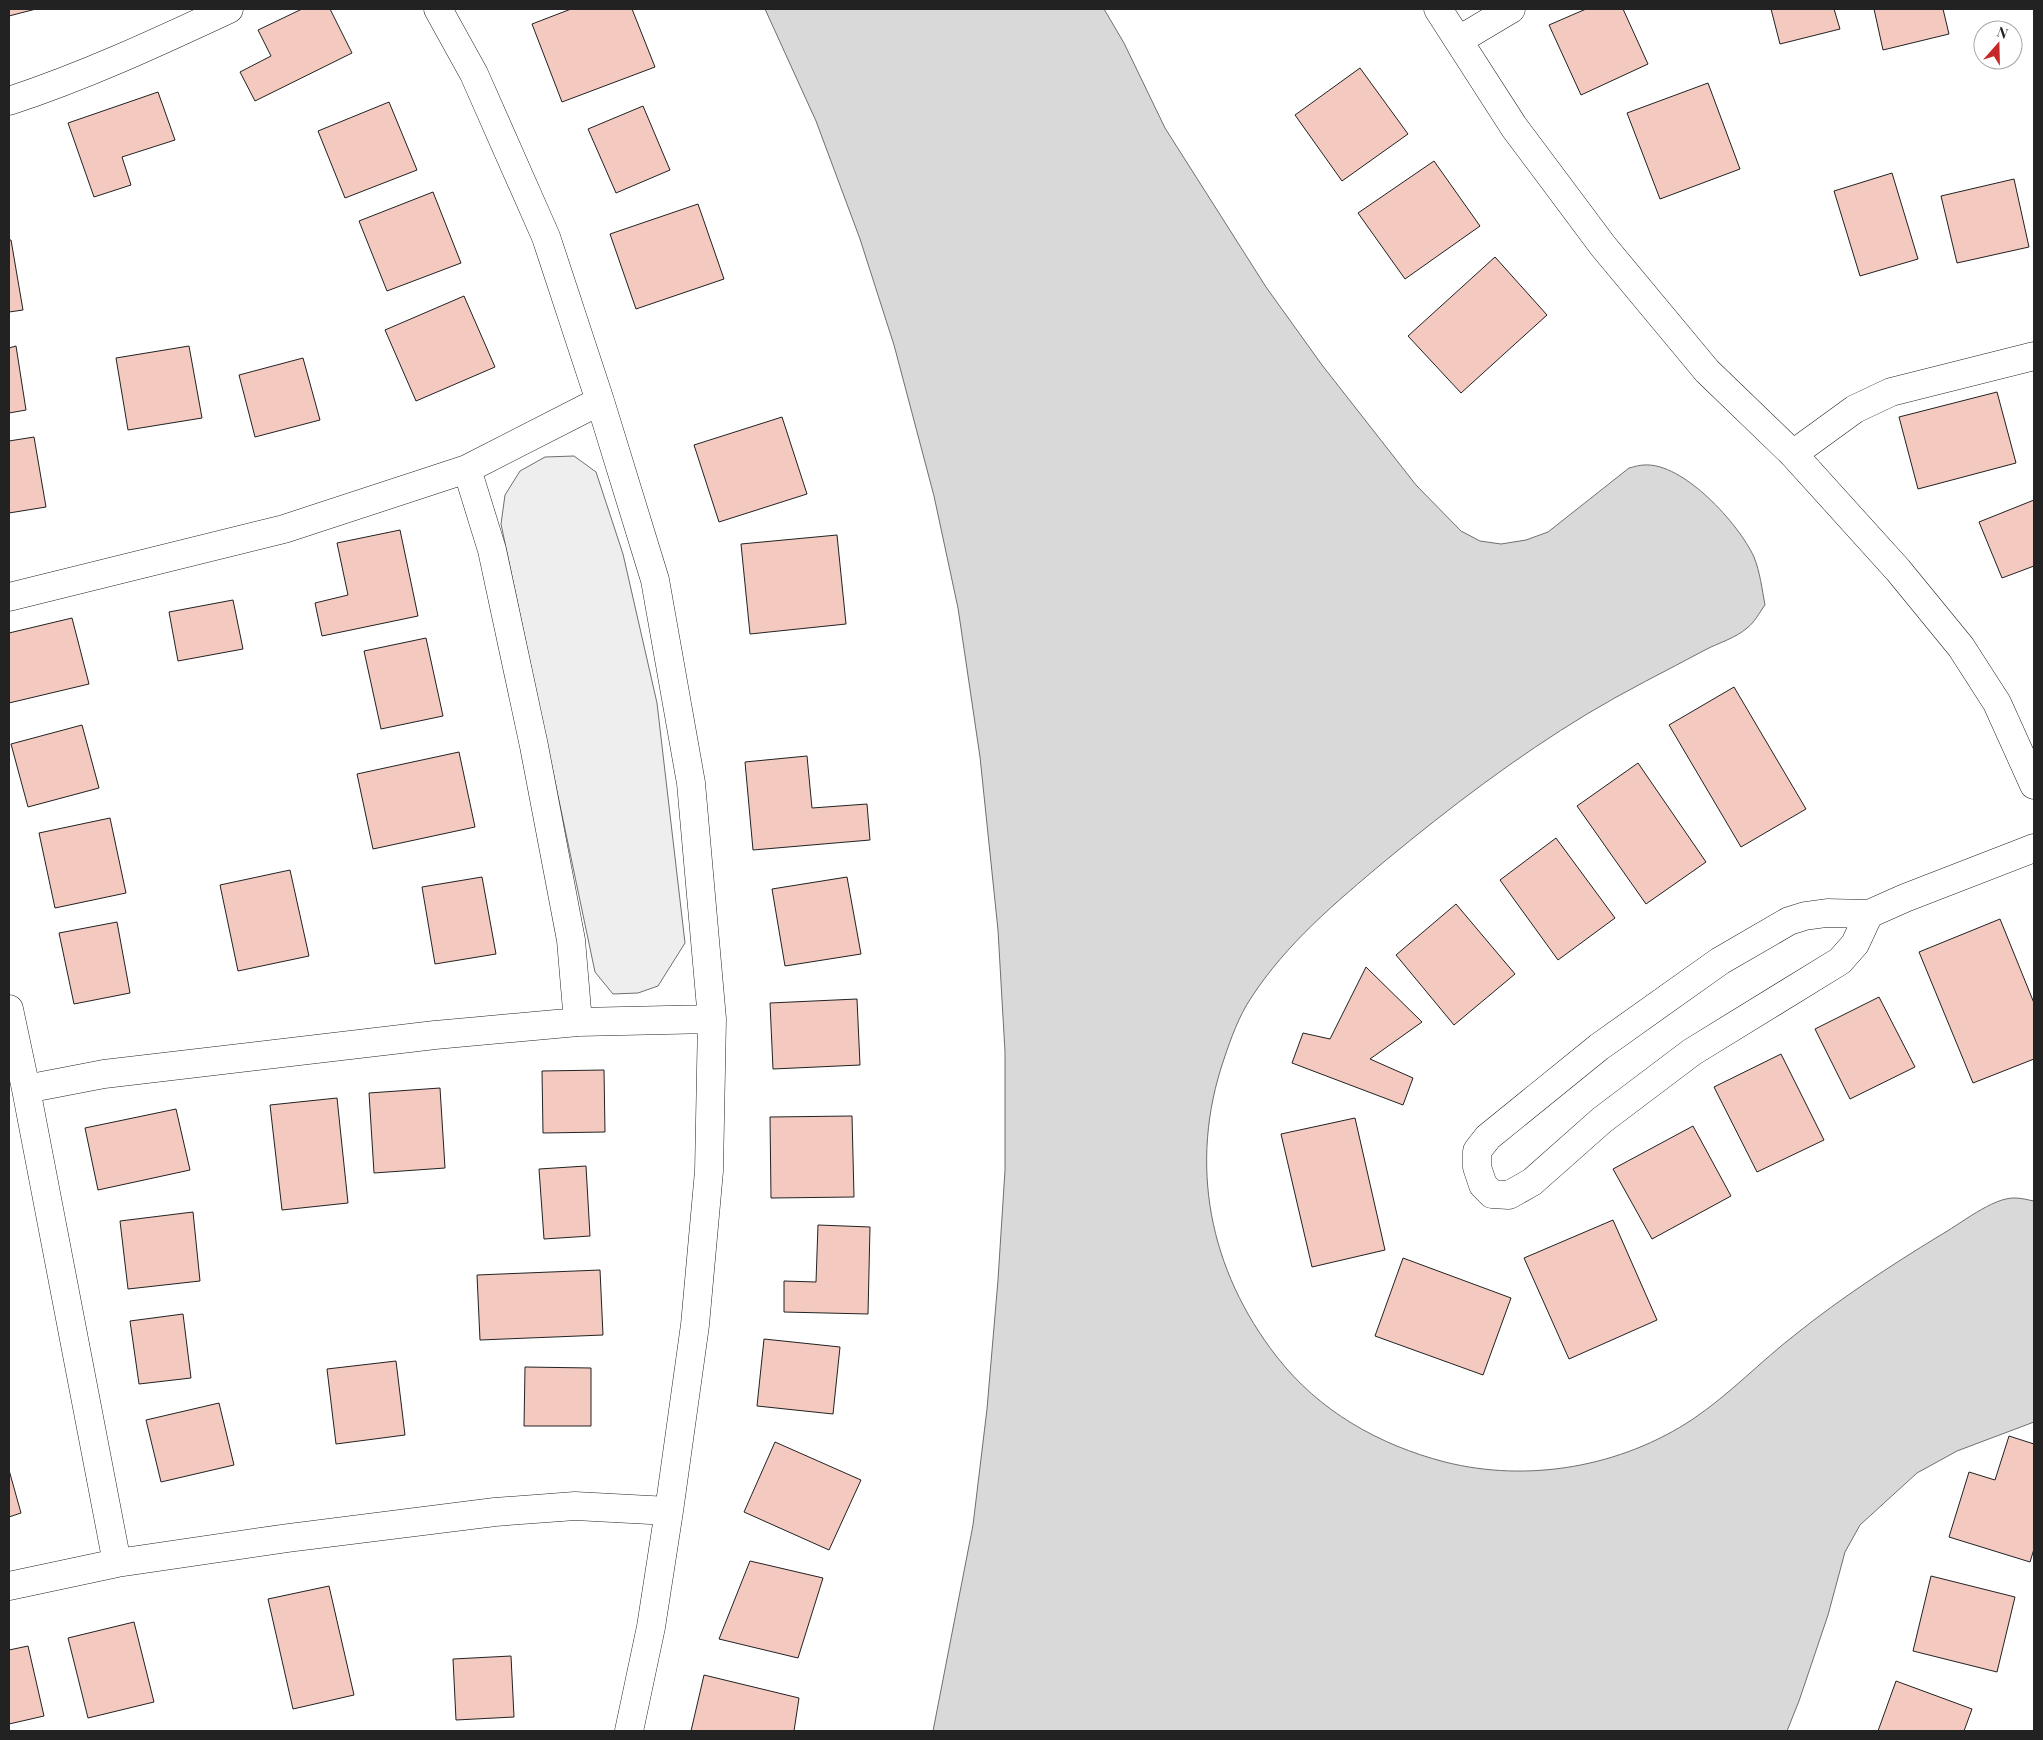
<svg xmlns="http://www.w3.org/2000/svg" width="2043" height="1740" viewBox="0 0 2043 1740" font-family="'Playfair Display',serif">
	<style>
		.green { fill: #eee; stroke: #6f6f6f }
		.water { fill: #d9d9d9; stroke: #6f6f6f }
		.building { fill: #f3c9c0; stroke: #222 }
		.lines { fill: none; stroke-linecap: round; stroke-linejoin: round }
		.minor-casing { stroke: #222; stroke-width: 29 }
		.minor { stroke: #fff; stroke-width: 28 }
	</style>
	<rect width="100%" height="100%" fill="#fff"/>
	<path class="green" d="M 574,456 L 596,472 L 623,554 L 657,703 L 685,943 L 658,986 L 638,993 L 613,994 L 595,972 L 501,524 L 505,495 L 520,471 L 545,457 Z"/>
	<path class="water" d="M 765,9 L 1104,9 L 1124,43 L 1165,128 L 1266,287 L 1322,365 L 1416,485 L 1461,531 L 1480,541 L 1501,544 L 1526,540 L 1548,532 L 1629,468 C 1634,467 1639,465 1644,465 C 1683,462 1739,524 1754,557 C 1760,572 1762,589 1765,605 C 1759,613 1755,622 1747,628 C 1736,638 1718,643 1705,650 C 1666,671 1625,691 1587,714 C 1516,757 1449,808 1385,861 C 1336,902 1286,944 1251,998 C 1239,1016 1231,1038 1224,1059 C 1188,1164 1209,1270 1277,1357 C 1319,1411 1379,1445 1445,1462 C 1528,1483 1621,1467 1693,1419 C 1730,1394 1761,1361 1796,1334 C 1841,1298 1890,1266 1939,1236 C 1959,1225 1993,1197 2015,1198 C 2022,1198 2028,1200 2034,1201 L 2034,1422 L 1957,1451 L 1917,1473 L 1860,1525 L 1845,1552 L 1828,1615 L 1799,1701 L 1787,1731 L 933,1731 L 973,1525 L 987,1409 L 998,1280 L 1005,1170 L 1005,1052 L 998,930 L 980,757 L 958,608 L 934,496 L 894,345 L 860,239 L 816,121 Z"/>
	<path class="building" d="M 9,9 L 36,9 L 9,16 Z
		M 302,9 L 330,9 L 352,53 L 255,101 L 240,72 L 271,56 L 258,30 Z
		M 571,9 L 632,9 L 655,67 L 562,102 L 532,24 Z
		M 1586,9 L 1623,9 L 1648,64 L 1581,95 L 1549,25 Z
		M 1771,9 L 1834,9 L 1840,29 L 1780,44 Z
		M 1874,9 L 1943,9 L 1949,34 L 1883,50 Z
		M 1360,68 L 1408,134 L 1342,181 L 1295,115 Z
		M 1708,83 L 1740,169 L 1660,199 L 1627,113 Z
		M 158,92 L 175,140 L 122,157 L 131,185 L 94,197 L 68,123 Z
		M 389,102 L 417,170 L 345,198 L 318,131 Z
		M 643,106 L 670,170 L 616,193 L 588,129 Z
		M 1434,161 L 1480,226 L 1405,279 L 1358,213 Z
		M 1892,173 L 1918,259 L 1860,276 L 1834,191 Z
		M 2014,179 L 2029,247 L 1957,263 L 1941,196 Z
		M 433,192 L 461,263 L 387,291 L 359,221 Z
		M 698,204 L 724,279 L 636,309 L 610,234 Z
		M 9,240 L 11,240 L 23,310 L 9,312 Z
		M 1495,257 L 1547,315 L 1461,393 L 1408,336 Z
		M 464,296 L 495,367 L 416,401 L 385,330 Z
		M 16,346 L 26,410 L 9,413 L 9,348 Z
		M 189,346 L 202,418 L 128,430 L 116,358 Z
		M 303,358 L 320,420 L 255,437 L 239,375 Z
		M 1997,392 L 2016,463 L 1918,489 L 1899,417 Z
		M 782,417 L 807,494 L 719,522 L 694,445 Z
		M 34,437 L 46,507 L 9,513 L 9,441 Z
		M 2034,500 L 2034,566 L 2002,578 L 1979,522 Z
		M 400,530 L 418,616 L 322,636 L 315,603 L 348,595 L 337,543 Z
		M 837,535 L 846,624 L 750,634 L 741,544 Z
		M 233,600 L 243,649 L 178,661 L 169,612 Z
		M 72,618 L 89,684 L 9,703 L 9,633 Z
		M 426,638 L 443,716 L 381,729 L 364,651 Z
		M 1734,687 L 1806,809 L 1741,847 L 1669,725 Z
		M 82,725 L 99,788 L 28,807 L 11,744 Z
		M 459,752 L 475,827 L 373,849 L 357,774 Z
		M 807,756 L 812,808 L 867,804 L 870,840 L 753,850 L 745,762 Z
		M 1638,763 L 1706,862 L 1646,904 L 1577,806 Z
		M 110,818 L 126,893 L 55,908 L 39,833 Z
		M 1556,838 L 1615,918 L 1558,960 L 1500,880 Z
		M 290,870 L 309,956 L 238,971 L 220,885 Z
		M 482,877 L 496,954 L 435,964 L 422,887 Z
		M 847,877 L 861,954 L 785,966 L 772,889 Z
		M 1456,904 L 1515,974 L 1454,1025 L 1396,955 Z
		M 2000,919 L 2034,1003 L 2034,1059 L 1973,1083 L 1919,952 Z
		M 117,922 L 130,993 L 74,1004 L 59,933 Z
		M 1366,967 L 1422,1022 L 1370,1059 L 1413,1078 L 1403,1105 L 1292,1063 L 1303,1033 L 1330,1039 Z
		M 1879,997 L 1915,1067 L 1850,1099 L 1815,1029 Z
		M 857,999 L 860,1065 L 773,1069 L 770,1003 Z
		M 1781,1054 L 1824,1140 L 1757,1172 L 1714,1087 Z
		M 604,1070 L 605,1132 L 543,1133 L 542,1071 Z
		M 440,1088 L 445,1168 L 374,1173 L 369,1093 Z
		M 337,1098 L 348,1203 L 282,1210 L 270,1105 Z
		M 176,1109 L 190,1170 L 98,1190 L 85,1128 Z
		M 852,1116 L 854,1197 L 771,1198 L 770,1117 Z
		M 1355,1118 L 1385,1250 L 1312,1267 L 1281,1134 Z
		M 1693,1126 L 1731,1196 L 1652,1239 L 1613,1169 Z
		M 586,1166 L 590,1236 L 544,1239 L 539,1169 Z
		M 193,1212 L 200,1281 L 128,1289 L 120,1221 Z
		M 1613,1220 L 1657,1320 L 1569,1359 L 1524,1258 Z
		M 818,1225 L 870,1227 L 868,1314 L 784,1312 L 784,1281 L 816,1282 Z
		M 1403,1258 L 1511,1298 L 1483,1375 L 1375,1336 Z
		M 600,1270 L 603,1335 L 480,1340 L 477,1275 Z
		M 183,1314 L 191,1378 L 139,1384 L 130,1321 Z
		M 764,1339 L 840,1347 L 833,1414 L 757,1406 Z
		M 396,1361 L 405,1435 L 336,1444 L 327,1369 Z
		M 525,1367 L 591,1368 L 591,1426 L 524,1426 Z
		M 219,1403 L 234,1465 L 161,1482 L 146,1420 Z
		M 2009,1436 L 2034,1444 L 2034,1549 L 2030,1562 L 1949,1537 L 1969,1472 L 1995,1480 Z
		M 775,1442 L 861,1480 L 829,1550 L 744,1512 Z
		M 9,1470 L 21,1513 L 9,1517 Z
		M 750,1561 L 823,1578 L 798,1658 L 719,1639 Z
		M 1931,1576 L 2015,1597 L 1997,1672 L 1913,1651 Z
		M 329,1586 L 354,1695 L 293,1709 L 268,1599 Z
		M 134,1622 L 154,1702 L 88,1718 L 68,1638 Z
		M 28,1646 L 44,1716 L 9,1724 L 9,1650 Z
		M 511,1656 L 514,1717 L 456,1720 L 453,1659 Z
		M 704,1675 L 799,1698 L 794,1731 L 691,1731 Z
		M 1896,1681 L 1972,1709 L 1964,1731 L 1878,1731 Z"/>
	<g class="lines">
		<g class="minor-casing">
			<path id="minor" d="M 438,9 L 474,74 L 546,237 L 600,401 L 655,580 L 691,783 L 712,1019 L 709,1171 L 695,1325 L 669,1511 L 651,1627 L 629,1731
				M 1438,9 L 1514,127 L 1603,246 L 1707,371 L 1793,454 L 1898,570 L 1961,647 L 1997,703 L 2034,785
				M 1459,40 L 1511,9
				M 9,101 C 85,76 156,43 229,9
				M 1793,454 L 1855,409 L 1891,392 L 2034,356
				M 467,469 L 492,550 L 534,746 L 571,940 L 578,1022
				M 9,597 L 284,529 L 467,469 L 600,401
				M 1869,914 L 1855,944 L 1840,961 L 1692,1052 L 1602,1120 L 1532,1182 L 1509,1195 L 1492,1194 L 1483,1185 L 1477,1167 L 1477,1151 L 1488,1137 L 1599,1047 L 1720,961 L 1789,921 L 1805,916 L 1827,913 L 1869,914 L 1905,898 L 2034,848
				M 9,1009 L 26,1089 L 117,1563
				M 26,1089 L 104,1074 L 435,1035 L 578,1022 L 712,1019
				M 9,1586 L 117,1563 L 288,1538 L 495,1512 L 575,1506 L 669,1511"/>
		</g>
		<use href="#minor" class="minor"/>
	</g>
	<rect width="2043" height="1740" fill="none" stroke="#222222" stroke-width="20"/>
	<g transform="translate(1998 45) rotate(20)"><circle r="24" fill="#ffffff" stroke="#a7a7a7"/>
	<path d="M0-4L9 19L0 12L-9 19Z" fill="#c62828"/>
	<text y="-8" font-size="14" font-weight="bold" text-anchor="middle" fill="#222222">N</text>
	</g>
</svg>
